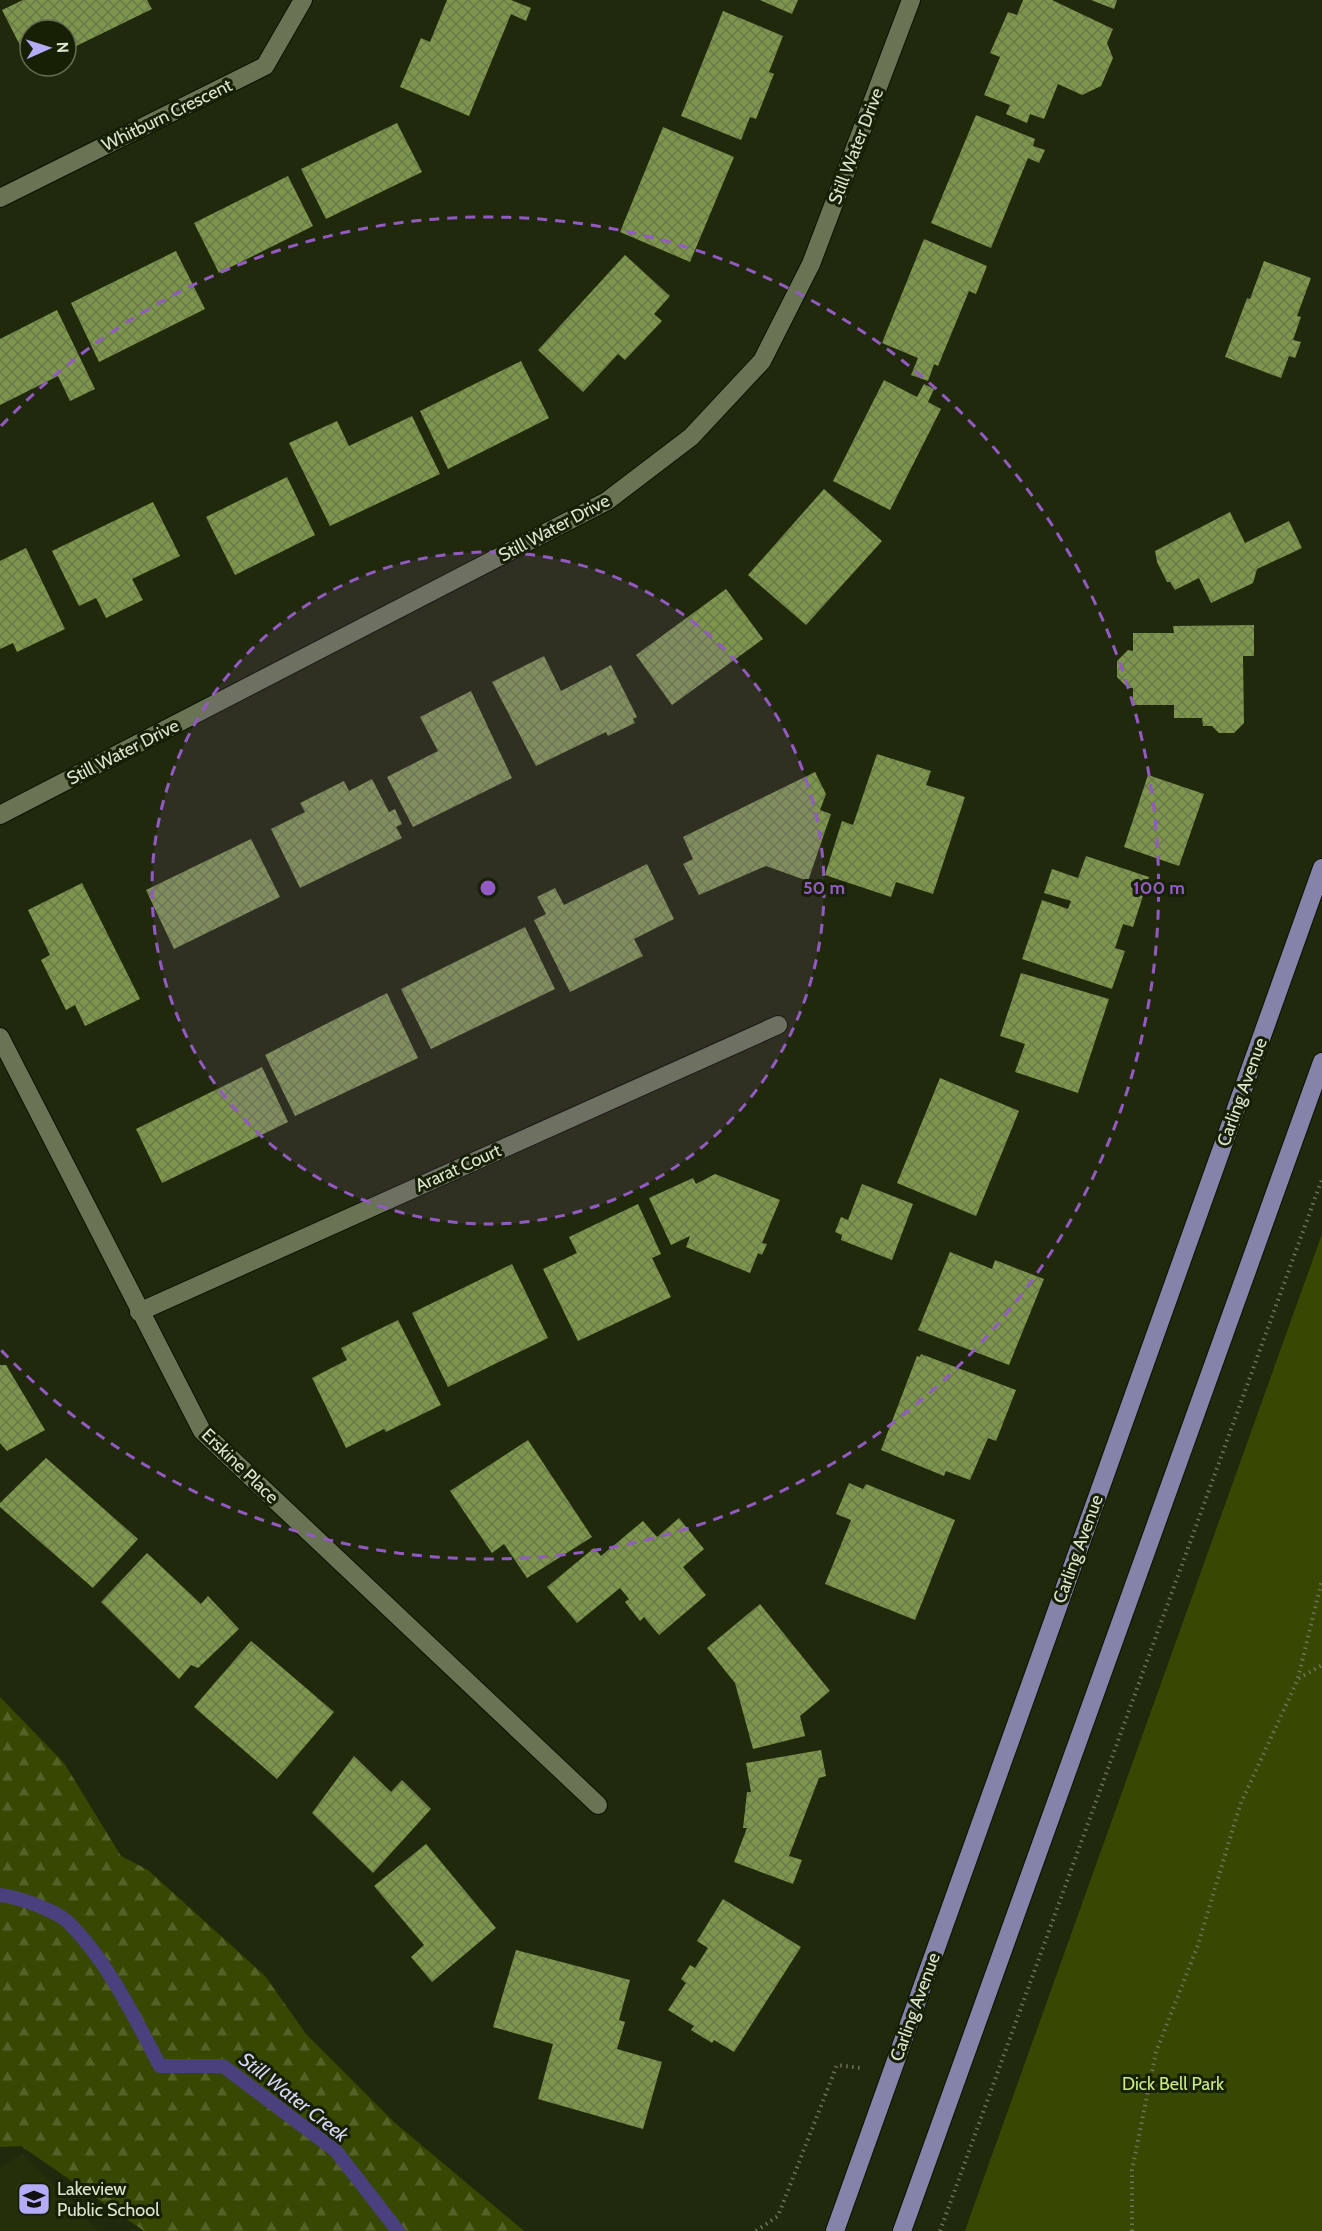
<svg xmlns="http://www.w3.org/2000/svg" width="1322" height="2231" viewBox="0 0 1322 2231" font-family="Cabin,sans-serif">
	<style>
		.built { fill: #25300b }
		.forest { fill: url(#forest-firs) }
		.park { fill: #374803 }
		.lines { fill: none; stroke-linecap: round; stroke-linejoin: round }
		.stream { stroke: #4b407e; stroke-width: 14 }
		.building { fill: url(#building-cross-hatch) }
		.minor-casing { stroke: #0a1200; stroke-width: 20 }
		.major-casing { stroke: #0a1200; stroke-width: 20 }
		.path { stroke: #6c735b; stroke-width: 4; stroke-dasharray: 1.5 4.5; stroke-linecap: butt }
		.minor { stroke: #697455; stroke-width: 18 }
		.major { stroke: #8683ab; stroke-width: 18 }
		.ring { fill: none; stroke: #945ac4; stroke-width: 3; stroke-dasharray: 10 8 }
		.labels { text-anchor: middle; stroke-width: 6; stroke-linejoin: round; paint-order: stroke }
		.street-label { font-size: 18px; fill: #dde4d2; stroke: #172004 }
		.park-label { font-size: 18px; fill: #c8e985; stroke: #172004 }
		.poi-label { font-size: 18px; fill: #dde4d2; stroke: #172004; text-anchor: start }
		.water-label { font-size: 20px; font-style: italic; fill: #d8d5fb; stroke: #172004 }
		.centre { fill: #945ac4; stroke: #172004; stroke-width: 3 }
		.ring-label { font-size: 18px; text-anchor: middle; font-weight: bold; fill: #945ac4; stroke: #172004; stroke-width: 6; stroke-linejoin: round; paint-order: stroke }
	</style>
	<defs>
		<pattern id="forest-firs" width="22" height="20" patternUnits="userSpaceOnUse" patternTransform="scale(1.5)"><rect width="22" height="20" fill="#374803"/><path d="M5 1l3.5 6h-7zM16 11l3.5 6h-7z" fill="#546227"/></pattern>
		<pattern id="building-cross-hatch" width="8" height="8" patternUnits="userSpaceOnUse" patternTransform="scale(1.5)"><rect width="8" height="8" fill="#7e954e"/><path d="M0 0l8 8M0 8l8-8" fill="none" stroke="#697949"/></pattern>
	</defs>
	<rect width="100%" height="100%" fill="#21290c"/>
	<path class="built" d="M 22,2153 L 98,2231 L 0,2231 L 0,2168 Z"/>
	<path class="forest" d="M 0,1697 L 64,1763 L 121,1856 L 148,1870 L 265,1976 L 306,2034 L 395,2123 L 524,2231 L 144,2231 L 21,2146 L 0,2147 Z"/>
	<path class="park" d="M 1322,1234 L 1322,2231 L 965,2231 L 973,2208 Z"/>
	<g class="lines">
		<path class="stream" d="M 0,1895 C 18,1897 55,1910 68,1922 C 107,1960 135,2018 160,2066 L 223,2066 L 336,2151 L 398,2231"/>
	</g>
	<path class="building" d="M 23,0 L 147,0 L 152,9 L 66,51 L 66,30 L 30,30 L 30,65 L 2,10 Z
		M 447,0 L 511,0 L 531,8 L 526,21 L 511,14 L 469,116 L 400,87 L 421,38 L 430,42 Z
		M 760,0 L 798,0 L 792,14 Z
		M 1023,0 L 1052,0 L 1113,29 L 1107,43 L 1113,58 L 1101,86 L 1082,95 L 1058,84 L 1044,119 L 1030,114 L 1027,123 L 1006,114 L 1010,105 L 984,95 L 1000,57 L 990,53 L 1008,12 L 1017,15 Z
		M 1091,0 L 1117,0 L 1114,9 Z
		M 723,11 L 783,36 L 769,72 L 774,74 L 756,119 L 750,117 L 741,140 L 681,116 Z
		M 976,115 L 1035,139 L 1033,146 L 1045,150 L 1039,163 L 1028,158 L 991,248 L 931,223 Z
		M 397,123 L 422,172 L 326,219 L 301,169 Z
		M 663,127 L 734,157 L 690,262 L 620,232 Z
		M 288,176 L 313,226 L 219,273 L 194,223 Z
		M 924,239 L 987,266 L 976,294 L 969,291 L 938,366 L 934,364 L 928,381 L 911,375 L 918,358 L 882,343 Z
		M 176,251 L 205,309 L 99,362 L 71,303 Z
		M 625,255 L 670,296 L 654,314 L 662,321 L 625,360 L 618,354 L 583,392 L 538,350 Z
		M 1264,261 L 1311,278 L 1297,316 L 1301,317 L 1293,340 L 1301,342 L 1295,358 L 1289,356 L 1281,378 L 1225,357 L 1247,298 L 1250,299 Z
		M 57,310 L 95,389 L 70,401 L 58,376 L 0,405 L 0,339 Z
		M 521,361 L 549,418 L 448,469 L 420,411 Z
		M 884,380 L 917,397 L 924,384 L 934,389 L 928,402 L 941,409 L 890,510 L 833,481 Z
		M 412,416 L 440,474 L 330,526 L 289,443 L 337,421 L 349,446 Z
		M 287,477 L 315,535 L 235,575 L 206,517 Z
		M 824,489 L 882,541 L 806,625 L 748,575 Z
		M 153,502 L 180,556 L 132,579 L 143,600 L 106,618 L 96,598 L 79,606 L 52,551 Z
		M 1230,512 L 1245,543 L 1289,521 L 1302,548 L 1257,569 L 1253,583 L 1211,603 L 1199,578 L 1175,590 L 1170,582 L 1167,582 L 1157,562 L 1155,551 Z
		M 26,548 L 65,629 L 17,652 L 13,643 L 0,649 L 0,561 Z
		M 726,589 L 763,639 L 672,705 L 636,655 Z
		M 1254,625 L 1254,656 L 1243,656 L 1244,723 L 1234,733 L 1219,733 L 1212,726 L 1203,726 L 1202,718 L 1174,718 L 1174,705 L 1133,705 L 1133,688 L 1128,688 L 1117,677 L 1117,661 L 1128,650 L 1133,651 L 1133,633 L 1174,633 L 1173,626 Z
		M 544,656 L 561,691 L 611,665 L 637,717 L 633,719 L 635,723 L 608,736 L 606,732 L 536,766 L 492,682 Z
		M 471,691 L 512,778 L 413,827 L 387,777 L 438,751 L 420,717 Z
		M 877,754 L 931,771 L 926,785 L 965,797 L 933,894 L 896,882 L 891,897 L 825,875 L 842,821 L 853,825 Z
		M 815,772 L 826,794 L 820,810 L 831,814 L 808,881 L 766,866 L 699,895 L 683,864 L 693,859 L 683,837 Z
		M 1148,775 L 1204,794 L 1179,866 L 1124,847 Z
		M 372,779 L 389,812 L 395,809 L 402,824 L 396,827 L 402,838 L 300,888 L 271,829 L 305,812 L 300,803 L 344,781 L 349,791 Z
		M 251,839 L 280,897 L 174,949 L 146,890 Z
		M 1086,856 L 1149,877 L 1133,927 L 1123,924 L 1115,948 L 1125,951 L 1112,989 L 1022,959 L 1042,900 L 1068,909 L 1071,901 L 1044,893 L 1052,869 L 1078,878 Z
		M 647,864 L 674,919 L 634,939 L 643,956 L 570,992 L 534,920 L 546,914 L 537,897 L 555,888 L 564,905 Z
		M 82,883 L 140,999 L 85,1026 L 75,1005 L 66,1010 L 41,960 L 50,955 L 28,910 Z
		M 525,927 L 555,989 L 431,1049 L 401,989 Z
		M 1021,973 L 1109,999 L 1078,1093 L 1015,1072 L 1025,1044 L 1000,1036 Z
		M 387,993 L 418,1058 L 295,1116 L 265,1055 Z
		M 262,1067 L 288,1122 L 162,1183 L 136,1129 Z
		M 940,1078 L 1019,1111 L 976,1216 L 897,1183 Z
		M 715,1174 L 780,1200 L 762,1243 L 767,1244 L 762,1255 L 758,1253 L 750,1273 L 686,1247 L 690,1236 L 671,1245 L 649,1198 L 693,1178 L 696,1184 Z
		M 862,1184 L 913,1204 L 892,1260 L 841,1240 L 842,1235 L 835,1232 L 841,1217 L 848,1220 Z
		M 638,1204 L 661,1254 L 652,1258 L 671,1297 L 578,1341 L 543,1269 L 577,1253 L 569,1237 Z
		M 950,1252 L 992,1269 L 995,1260 L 1044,1279 L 1009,1365 L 918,1330 Z
		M 512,1264 L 548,1338 L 448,1387 L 412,1313 Z
		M 398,1320 L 441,1405 L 386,1432 L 384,1429 L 346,1448 L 312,1378 L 347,1360 L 341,1348 Z
		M 921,1354 L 1016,1390 L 996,1441 L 988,1438 L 970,1480 L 946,1471 L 944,1476 L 881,1450 L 917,1356 L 920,1357 Z
		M 0,1365 L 6,1365 L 45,1430 L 7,1451 L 0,1443 Z
		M 528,1440 L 592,1537 L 527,1578 L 504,1544 L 492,1553 L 450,1491 Z
		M 46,1458 L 138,1539 L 93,1588 L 0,1507 L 0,1503 Z
		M 849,1483 L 863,1489 L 866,1484 L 955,1520 L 915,1620 L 825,1584 L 851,1520 L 836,1514 Z
		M 679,1518 L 704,1549 L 683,1567 L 706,1595 L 659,1635 L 644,1617 L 640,1621 L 625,1602 L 629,1599 L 620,1588 L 577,1623 L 547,1587 L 594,1548 L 601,1556 L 643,1521 L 657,1537 Z
		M 147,1553 L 201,1604 L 208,1596 L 239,1629 L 198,1668 L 191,1665 L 179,1679 L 101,1602 Z
		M 760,1604 L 830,1691 L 800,1716 L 805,1736 L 753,1749 L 735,1683 L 707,1648 Z
		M 251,1641 L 334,1712 L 277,1779 L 194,1707 Z
		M 821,1750 L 826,1776 L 819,1778 L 789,1856 L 802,1860 L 793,1884 L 734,1862 L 747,1828 L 743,1828 L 747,1792 L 751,1792 L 746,1763 Z
		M 354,1756 L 391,1792 L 402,1780 L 431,1809 L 373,1873 L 312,1813 Z
		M 426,1844 L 496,1928 L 432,1982 L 411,1957 L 424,1945 L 374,1886 Z
		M 723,1899 L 801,1947 L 734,2052 L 714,2040 L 712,2043 L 691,2030 L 694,2026 L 668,2010 L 686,1983 L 681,1979 L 690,1965 L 695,1968 L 708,1948 L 697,1941 Z
		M 516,1950 L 630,1980 L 619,2020 L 625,2022 L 617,2049 L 662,2062 L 643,2129 L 538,2099 L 553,2044 L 493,2027 Z"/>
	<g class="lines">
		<g class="minor-casing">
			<path id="minor" d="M 0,198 L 265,66 L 303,0
				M 0,815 L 607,501 L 691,437 L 762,361 L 811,264 L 911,0
				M 0,1037 L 202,1431 L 598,1805
				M 139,1312 L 778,1025"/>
		</g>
		<g class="major-casing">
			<path id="major" d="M 835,2231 L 1322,868
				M 902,2231 L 1322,1062"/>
		</g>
		<path class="path" d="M 1298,1678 L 1322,1580
			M 756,2231 L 778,2216 L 837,2065 L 861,2068
			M 940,2231 L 1322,1179
			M 1132,2231 L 1132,2170 L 1156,2052 L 1198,1945 L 1240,1805 L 1298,1679 L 1322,1665"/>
		<use href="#minor" class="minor"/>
		<use href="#major" class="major"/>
	</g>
	<circle cx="488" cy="888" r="336" fill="#945ac4" fill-opacity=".12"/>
	<g class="ring">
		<circle cx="488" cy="888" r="336"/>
		<path d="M1 426A671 671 0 1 1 1 1350"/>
	</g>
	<defs>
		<g id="school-square" transform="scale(1.725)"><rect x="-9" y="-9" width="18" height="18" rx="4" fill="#b5acf8" stroke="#172004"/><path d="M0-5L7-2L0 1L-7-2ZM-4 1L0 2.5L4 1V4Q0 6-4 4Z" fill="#111"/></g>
	</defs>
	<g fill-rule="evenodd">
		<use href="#school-square" x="34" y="2199"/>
	</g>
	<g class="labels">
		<g class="street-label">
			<text transform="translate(167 115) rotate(-26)" y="6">Whitburn Crescent</text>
			<text transform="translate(856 146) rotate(-69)" y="6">Still Water Drive</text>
			<text transform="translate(554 528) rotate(-28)" y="6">Still Water Drive</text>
			<text transform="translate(123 752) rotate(-27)" y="6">Still Water Drive</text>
			<text transform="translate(1242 1092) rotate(-70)" y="6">Carling Avenue</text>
			<text transform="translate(458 1168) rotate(-24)" y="6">Ararat Court</text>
			<text transform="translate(240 1466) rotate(44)" y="6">Erskine Place</text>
			<text transform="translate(1078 1549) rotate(-70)" y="6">Carling Avenue</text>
			<text transform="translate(915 2007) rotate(-70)" y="6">Carling Avenue</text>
		</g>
		<g class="park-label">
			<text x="1173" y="2090">Dick Bell Park</text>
		</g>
		<g class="poi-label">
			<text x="57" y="2195">Lakeview<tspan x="57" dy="21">Public School</tspan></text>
		</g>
		<g class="water-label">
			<text transform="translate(294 2097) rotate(38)" y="7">Still Water Creek</text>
		</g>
	</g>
	<circle cx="488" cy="888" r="9" class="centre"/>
	<g class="ring-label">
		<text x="824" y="894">50 m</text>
		<text x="1159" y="894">100 m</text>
	</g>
	<g transform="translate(48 48) rotate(87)"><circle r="28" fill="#172004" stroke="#666e56" stroke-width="1.5"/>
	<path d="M0-4.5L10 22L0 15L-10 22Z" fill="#b5acf8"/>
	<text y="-9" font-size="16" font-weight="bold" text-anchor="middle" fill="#dde4d2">N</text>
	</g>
</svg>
